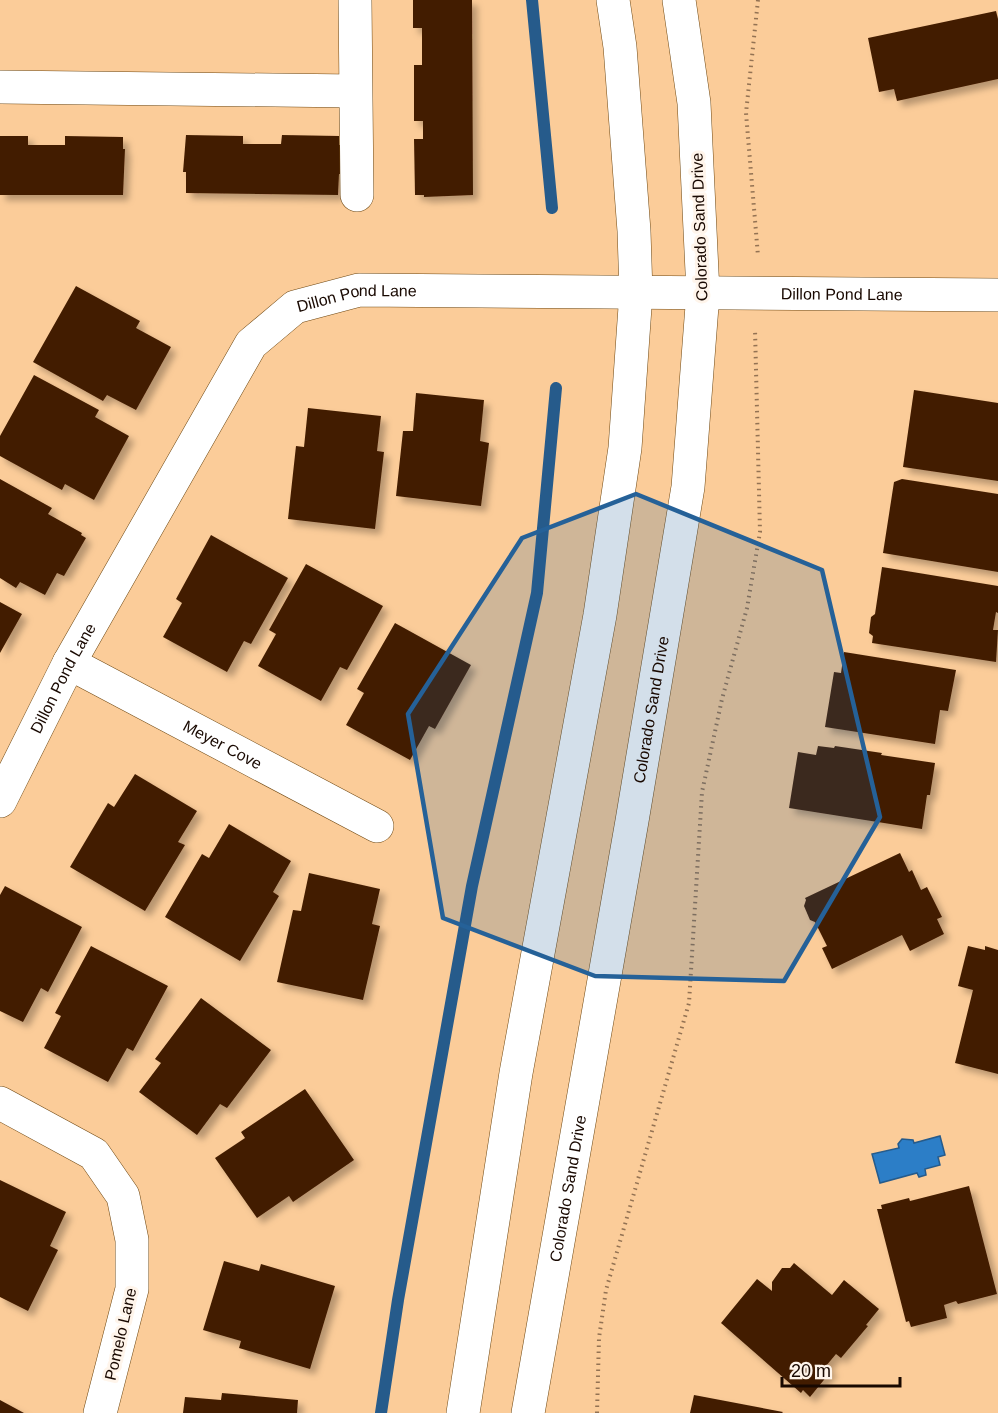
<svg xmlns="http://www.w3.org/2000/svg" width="998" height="1413" viewBox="0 0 998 1413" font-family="Arial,sans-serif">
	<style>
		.water { fill: #2c7ec7; stroke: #265b8b; stroke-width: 1.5 }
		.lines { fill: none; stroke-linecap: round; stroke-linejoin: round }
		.stream { stroke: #265b8b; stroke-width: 12 }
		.building { fill: #431d05; filter: url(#shadow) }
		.minor-casing { stroke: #6f4812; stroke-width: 34 }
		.path { stroke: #937253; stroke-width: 4; stroke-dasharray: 1.5 4.5; stroke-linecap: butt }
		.minor { stroke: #fff; stroke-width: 33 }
		.marked { fill: #256198; fill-opacity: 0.2; stroke: #256198; stroke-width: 4.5; stroke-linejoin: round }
		.labels { text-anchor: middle; stroke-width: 6; stroke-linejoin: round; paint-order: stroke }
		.street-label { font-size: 16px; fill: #180800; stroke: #fff5eb }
	</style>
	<defs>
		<filter id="shadow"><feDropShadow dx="5.5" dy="5.5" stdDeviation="3" flood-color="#0004"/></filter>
	</defs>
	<rect width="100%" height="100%" fill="#fbcc99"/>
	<path class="water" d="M 940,1136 L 945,1155 L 938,1157 L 940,1165 L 925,1169 L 926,1175 L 919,1177 L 917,1173 L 880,1183 L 872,1154 L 899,1148 L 898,1144 L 902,1139 L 913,1140 L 914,1143 Z"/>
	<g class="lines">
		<path class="stream" d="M 532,0 L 552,208
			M 381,1413 L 398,1300 L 472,886 L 537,593 L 556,388"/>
	</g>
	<path class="building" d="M 413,0 L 472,0 L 473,195 L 424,197 L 424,195 L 415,195 L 414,139 L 423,139 L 423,121 L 414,121 L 414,65 L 422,65 L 422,28 L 413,28 Z
		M 996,11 L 998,19 L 998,79 L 897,101 L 894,89 L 879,92 L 868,38 Z
		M 186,135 L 243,136 L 243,144 L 281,144 L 282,135 L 339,136 L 339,145 L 341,145 L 341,174 L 339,174 L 338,195 L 186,193 L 186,172 L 183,172 Z
		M 0,136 L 28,136 L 28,145 L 65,145 L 65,136 L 123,137 L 123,149 L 125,149 L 123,195 L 0,195 Z
		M 76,286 L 140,321 L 136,328 L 171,347 L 136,410 L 107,395 L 103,401 L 33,362 Z
		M 34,375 L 99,410 L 95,417 L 129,436 L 94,500 L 65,484 L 62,490 L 0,456 L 0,436 Z
		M 914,390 L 998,403 L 998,481 L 903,467 Z
		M 416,393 L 484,400 L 480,441 L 489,443 L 481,506 L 396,496 L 403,431 L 413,431 Z
		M 308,408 L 381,416 L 377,451 L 384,452 L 375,529 L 288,519 L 296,446 L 304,447 Z
		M 0,479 L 52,508 L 48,514 L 82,533 L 81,535 L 86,538 L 64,576 L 57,573 L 45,595 L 20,582 L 16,588 L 0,578 Z
		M 902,479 L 998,494 L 998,572 L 883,553 L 894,482 Z
		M 211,535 L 288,578 L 251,644 L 244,641 L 227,672 L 163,637 L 182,603 L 176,599 Z
		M 306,564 L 383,606 L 347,670 L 340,667 L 321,701 L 258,666 L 276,634 L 269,630 Z
		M 882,567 L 998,586 L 998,613 L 996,612 L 993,630 L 998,630 L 996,662 L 872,643 L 873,636 L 869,633 L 871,617 L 875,614 Z
		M 0,602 L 22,614 L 0,653 Z
		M 395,623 L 471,665 L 435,729 L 429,726 L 410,760 L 346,725 L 364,693 L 357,689 Z
		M 844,652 L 956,670 L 948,711 L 940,710 L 935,744 L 825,727 L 834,672 L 841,673 Z
		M 818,746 L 834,748 L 835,746 L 882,753 L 881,755 L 935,763 L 930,795 L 927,795 L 922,829 L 789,808 L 798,752 L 816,755 Z
		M 135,774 L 197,811 L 178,842 L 185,845 L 145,911 L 70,867 L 108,803 L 114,807 Z
		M 229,824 L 291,861 L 273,892 L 279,896 L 240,961 L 165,917 L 202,854 L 209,858 Z
		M 900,853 L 909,872 L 912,870 L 921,890 L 927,887 L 942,917 L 937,919 L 944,934 L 910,951 L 902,935 L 832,969 L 822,948 L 827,946 L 815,922 L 810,920 L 804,906 L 806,900 L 805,898 Z
		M 309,873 L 380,889 L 372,924 L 380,926 L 363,1000 L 277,982 L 293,910 L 301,911 Z
		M 5,886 L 82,927 L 48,992 L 41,988 L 23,1022 L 0,1011 L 0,895 Z
		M 91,946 L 168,986 L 133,1051 L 127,1048 L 108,1082 L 44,1048 L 61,1016 L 55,1013 Z
		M 968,946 L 985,950 L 985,946 L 998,950 L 998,1074 L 955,1063 L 973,990 L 958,986 Z
		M 201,998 L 271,1050 L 227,1108 L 220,1104 L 197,1135 L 139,1092 L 161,1063 L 155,1059 Z
		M 305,1089 L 354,1160 L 293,1202 L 289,1196 L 257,1218 L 215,1158 L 245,1138 L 241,1132 Z
		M 0,1180 L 66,1212 L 50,1246 L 58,1250 L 28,1311 L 0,1297 Z
		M 969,1186 L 997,1294 L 958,1304 L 956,1301 L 944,1305 L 947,1318 L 911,1327 L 909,1321 L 906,1322 L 877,1209 L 882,1209 L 881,1205 L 909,1198 L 910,1201 Z
		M 224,1261 L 259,1271 L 261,1264 L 335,1286 L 310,1369 L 239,1348 L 241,1341 L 203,1330 Z
		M 794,1263 L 832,1295 L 844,1280 L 879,1309 L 866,1325 L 868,1326 L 841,1358 L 836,1354 L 826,1366 L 832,1370 L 810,1397 L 803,1390 L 801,1393 L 721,1323 L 757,1279 L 772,1291 L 772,1282 L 782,1268 L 790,1268 Z
		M 222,1393 L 298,1400 L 297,1413 L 183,1413 L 185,1397 L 221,1400 Z
		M 694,1395 L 783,1412 L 782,1413 L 690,1413 Z
		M 0,1400 L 24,1413 L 0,1413 Z"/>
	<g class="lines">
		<g class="minor-casing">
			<g id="minor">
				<path d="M 355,0 L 357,195"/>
				<path d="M 0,87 L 355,91"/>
				<path id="s1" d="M 69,663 L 377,826"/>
				<path id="s2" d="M 0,801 L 69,663 L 251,344 L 295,307 L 359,290 L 998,295"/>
				<path d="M 0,1103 L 94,1154 L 123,1196 L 132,1240 L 132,1289 L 100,1413"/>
				<path d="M 463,1413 L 516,1073 L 600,615 L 625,448 L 636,293 L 634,231 L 620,47 L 613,0"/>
				<path id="s3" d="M 528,1413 L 632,821 L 688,487 L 703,293 L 694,103 L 679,0"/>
			</g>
		</g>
		<path class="path" d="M 758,0 L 746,113 L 758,256
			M 597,1413 L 599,1338 L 606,1290 L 689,1003 L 702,792 L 722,699 L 747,608 L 760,532 L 755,329"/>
		<use href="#minor" class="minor"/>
	</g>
	<path class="marked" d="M 636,494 L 822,570 L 880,817 L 784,981 L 595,976 L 443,918 L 408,714 L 522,538 Z"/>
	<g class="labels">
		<g class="street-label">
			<text transform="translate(699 227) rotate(-92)" y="6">Colorado Sand Drive</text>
			<text dy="6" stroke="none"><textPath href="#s2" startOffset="1128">Dillon Pond Lane</textPath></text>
			<text dy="6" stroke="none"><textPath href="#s2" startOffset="642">Dillon Pond Lane</textPath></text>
			<text dy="6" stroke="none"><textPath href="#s2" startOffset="138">Dillon Pond Lane</textPath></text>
			<text dy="6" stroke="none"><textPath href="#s3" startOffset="714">Colorado Sand Drive</textPath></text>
			<text dy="6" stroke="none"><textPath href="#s1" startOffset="174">Meyer Cove</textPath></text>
			<text dy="6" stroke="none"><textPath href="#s3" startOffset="228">Colorado Sand Drive</textPath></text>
			<text transform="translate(120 1334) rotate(-77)" y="6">Pomelo Lane</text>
		</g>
	</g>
	<path d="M782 1377v9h118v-9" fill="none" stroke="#180800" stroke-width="3"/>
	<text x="791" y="1377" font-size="18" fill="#180800" stroke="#fff5eb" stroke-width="4.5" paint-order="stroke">20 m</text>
</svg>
